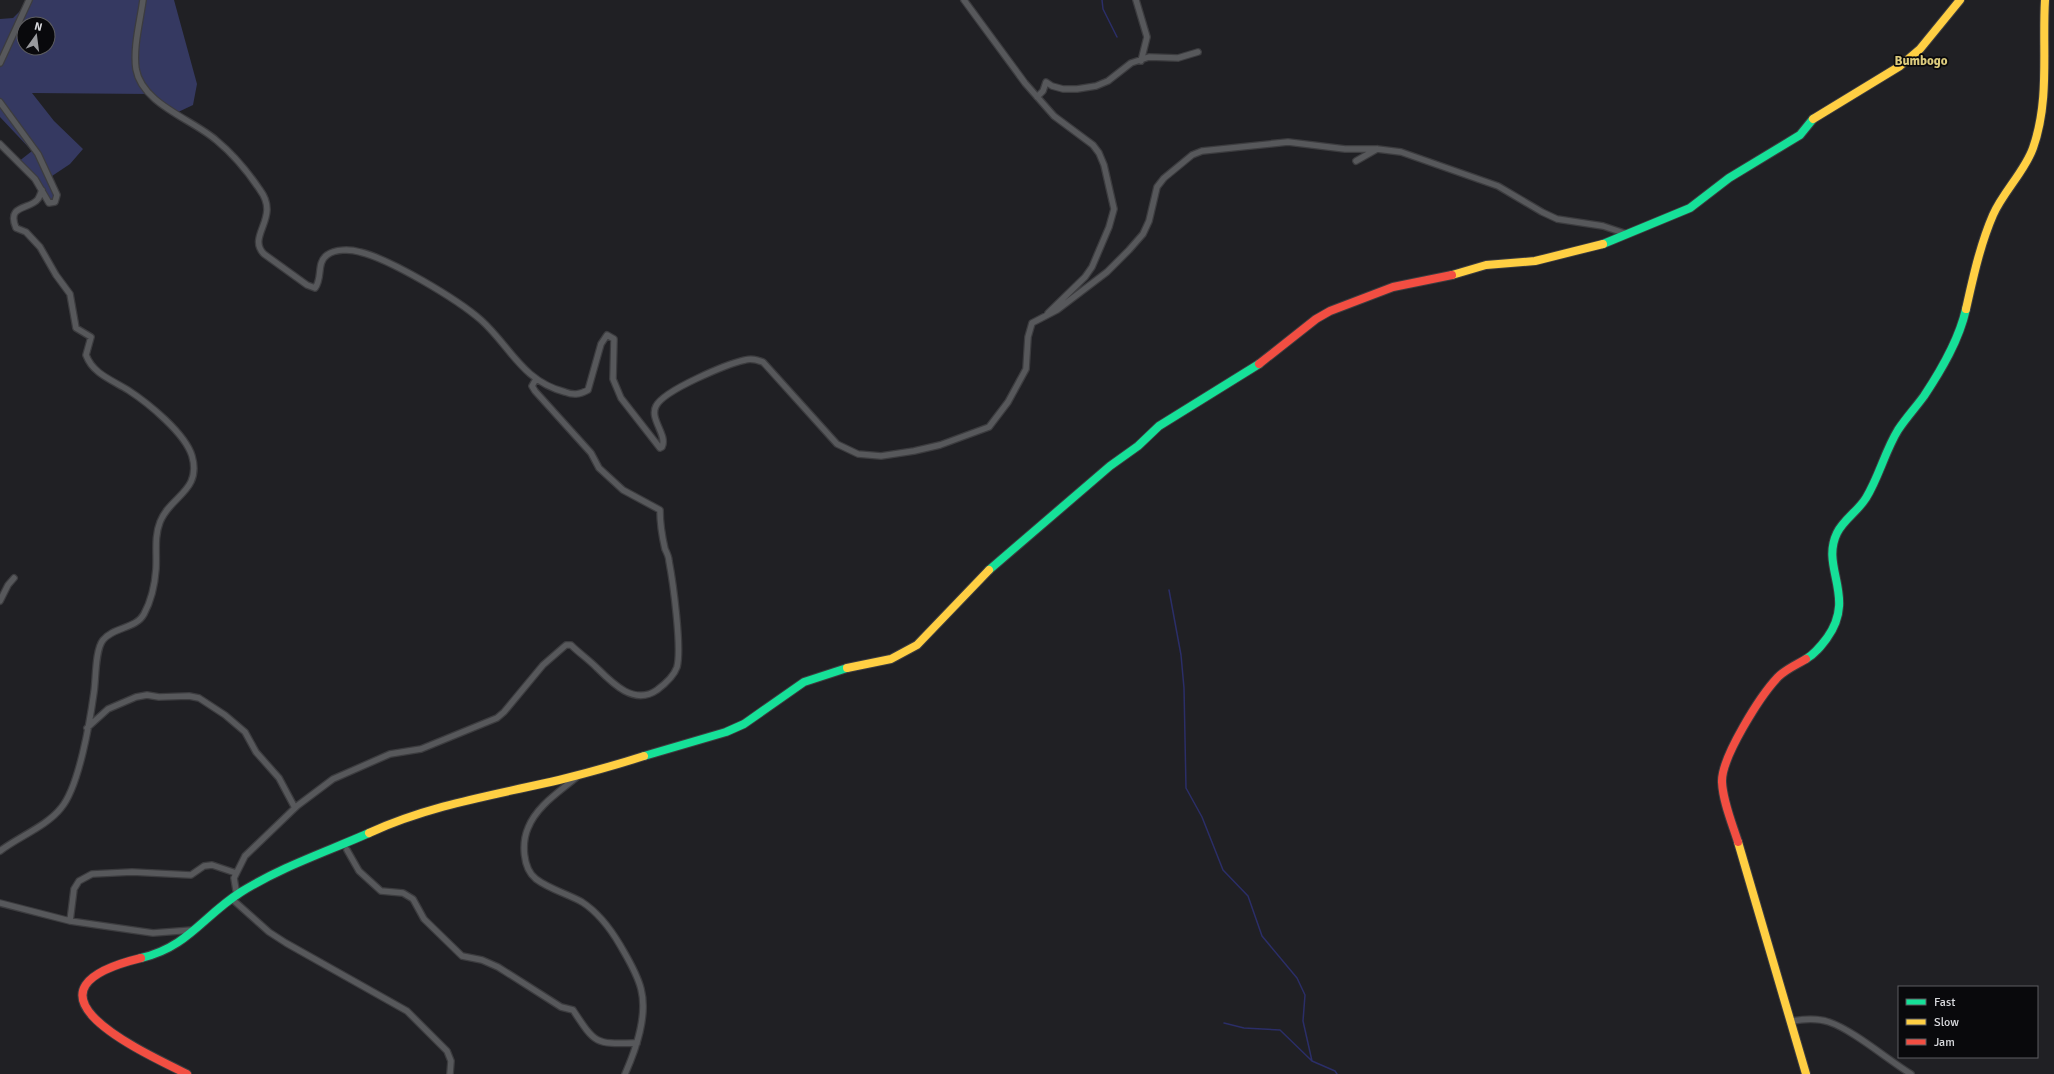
<svg xmlns="http://www.w3.org/2000/svg" width="2054" height="1074" viewBox="0 0 2054 1074" font-family="Signika,sans-serif">
	<style>
		.green { fill: #353961; fill-rule: evenodd }
		.lines { fill: none; stroke-linecap: round; stroke-linejoin: round }
		.stream { stroke: #2b2e68; stroke-width: 1.5 }
		.street-casing { stroke: #3c3c3f; stroke-width: 8 }
		.fast-casing { stroke: #3c3c3f; stroke-width: 10 }
		.slow-casing { stroke: #3c3c3f; stroke-width: 10 }
		.jam-casing { stroke: #3c3c3f; stroke-width: 10 }
		.street { stroke: #57585b; stroke-width: 5.5 }
		.fast { stroke: #16e098; stroke-width: 8 }
		.slow { stroke: #ffcf43; stroke-width: 8 }
		.jam { stroke: #f24e42; stroke-width: 8 }
		.labels { text-anchor: middle; stroke-width: 3.5; stroke-linejoin: round; paint-order: stroke }
		.quarter-label { font-size: 13px; font-weight: bold; fill: #dccb7d; stroke: #09090c }
	</style>
	<rect width="100%" height="100%" fill="#202024"/>
	<path class="green" d="M 27,0 L 174,0 L 197,84 L 193,105 L 174,114 L 149,94 L 32,93 L 54,121 L 83,149 L 70,164 L 49,178 L 57,194 L 55,202 L 49,203 L 36,184 L 18,162 L 32,151 L 0,117 L 0,19 L 13,18 L 24,7 ZM 24,24 L 48,24 L 48,48 L 24,48 Z"/>
	<g class="lines">
		<path class="stream" d="M 1102,0 L 1103,9 L 1117,37
			M 1169,590 L 1181,655 L 1184,688 L 1186,788 L 1202,817 L 1223,870 L 1248,896 L 1262,936 L 1297,978 L 1305,995 L 1303,1021 L 1312,1061
			M 1224,1023 L 1244,1028 L 1280,1030 L 1312,1061 L 1335,1071 L 1337,1074"/>
		<g class="street-casing">
			<path id="street" d="M 143,0 C 140,22 133,47 136,69 C 142,104 192,119 216,140 C 233,154 248,172 260,190 C 281,218 246,236 264,254 L 307,285 L 315,288 C 323,278 316,263 327,255 C 335,249 350,249 360,252 C 390,259 457,299 481,320 C 510,346 522,381 565,392 C 573,395 579,395 588,390 L 601,344 L 607,335 L 614,339 L 613,379 L 621,398 L 660,448 L 662,447 C 668,435 649,419 656,406 C 664,390 727,364 745,360 C 752,358 757,360 763,362 L 837,444 L 858,454 L 881,456 L 914,451 L 940,445 L 989,427 L 1008,402 L 1026,369 L 1028,337 L 1032,323 L 1057,310 L 1107,272 L 1129,250 L 1143,234 L 1149,221 L 1157,187 L 1164,178 L 1192,155 L 1202,151 L 1288,142 L 1345,149 L 1377,149 L 1401,152 L 1498,186 L 1542,212 L 1557,219 L 1603,226 L 1627,234
				M 964,0 L 1025,83 L 1054,116 L 1093,145 L 1099,153 L 1104,165 L 1114,209 L 1109,227 L 1092,267 L 1085,277 L 1048,313
				M 1136,0 L 1147,37 L 1141,61
				M 0,63 L 29,0
				M 1037,97 L 1043,91 L 1046,82 L 1052,86 L 1063,89 L 1077,89 L 1096,86 L 1108,81 L 1131,63 L 1149,57 L 1178,58 L 1198,52
				M 0,102 L 38,154 L 57,195 L 55,202 L 49,203 L 35,179 L 0,144
				M 1356,161 L 1377,149
				M 0,601 L 8,585 L 14,578
				M 87,728 L 108,709 L 136,697 L 147,695 L 159,697 L 189,696 L 199,698 L 225,715 L 245,732 L 256,752 L 279,778 L 295,808
				M 578,776 C 561,791 537,805 528,828 C 522,842 522,868 536,879 C 549,889 568,894 582,902 C 599,913 610,928 620,945 C 628,959 637,973 641,989 C 648,1016 636,1049 625,1074
				M 347,850 L 359,871 L 381,891 L 403,893 L 413,899 L 424,919 L 462,956 L 482,960 L 498,967 L 561,1007 L 573,1010 C 596,1045 595,1044 637,1043
				M 0,851 C 18,837 47,826 61,808 C 79,787 90,721 94,692 C 96,679 95,650 103,640 C 113,627 136,629 144,614 C 151,601 155,583 156,569 C 157,553 154,537 160,522 C 170,496 202,491 192,456 C 185,433 148,403 128,390 C 112,380 93,374 86,355 L 91,337 L 76,328 L 70,294 L 56,275 L 40,247 L 26,232 L 16,228 C 6,204 30,210 38,199 C 40,196 41,192 42,190
				M 237,896 L 234,878 L 245,856 L 297,806 L 333,779 L 390,754 L 421,749 L 497,718 L 504,712 L 543,665 L 566,645 L 571,645 C 579,653 588,659 596,667 C 612,683 634,706 657,690 C 665,684 674,676 677,667 C 682,648 673,582 669,561 C 669,557 667,553 665,549 C 662,536 660,524 660,510 L 623,490 L 599,468 L 591,453 L 535,391 L 532,386 L 536,379
				M 232,899 L 269,932 L 286,943 L 407,1011 L 447,1051 L 451,1061 L 450,1074
				M 0,903 L 70,921 L 153,933 L 193,930
				M 70,921 L 74,889 L 79,881 L 92,874 L 132,872 L 191,875 L 204,866 L 212,865 L 236,873
				M 1792,1021 C 1804,1019 1817,1018 1829,1022 C 1853,1030 1888,1060 1911,1074"/>
		</g>
		<g class="fast-casing">
			<path id="fast" d="M 1603,244 L 1690,208 L 1729,178 L 1800,135 L 1813,119
				M 989,570 L 1110,466 L 1138,446 L 1159,426 L 1259,364
				M 1806,659 C 1815,654 1821,646 1827,638 C 1857,596 1820,568 1837,533 C 1843,520 1858,511 1866,498 C 1879,477 1885,451 1898,430 C 1906,418 1916,407 1924,396 C 1942,369 1959,340 1966,309
				M 644,756 L 726,732 L 744,724 L 804,682 L 847,668
				M 141,958 C 188,947 203,916 241,892 C 281,867 326,852 369,833"/>
		</g>
		<g class="slow-casing">
			<path id="slow" d="M 1813,119 L 1900,66 L 1920,49 L 1960,0
				M 1452,275 L 1486,265 L 1535,261 L 1603,244
				M 1966,309 C 1973,278 1980,245 1993,215 C 2003,192 2025,171 2033,148 C 2050,100 2042,49 2045,0
				M 847,668 L 891,659 L 917,645 L 989,570
				M 369,833 C 430,805 494,795 559,780 C 587,773 616,765 644,756
				M 1738,842 L 1806,1074"/>
		</g>
		<g class="jam-casing">
			<path id="jam" d="M 1259,364 L 1316,319 L 1330,311 L 1393,287 L 1452,275
				M 1738,842 C 1732,823 1723,802 1722,782 C 1721,758 1760,696 1778,677 C 1786,669 1796,665 1806,659
				M 141,958 C 9,990 134,1048 187,1074"/>
		</g>
		<use href="#street" class="street"/>
		<use href="#fast" class="fast"/>
		<use href="#slow" class="slow"/>
		<use href="#jam" class="jam"/>
	</g>
	<g class="labels">
		<g class="quarter-label">
			<text x="1921" y="65">Bumbogo</text>
		</g>
	</g>
	<rect x="1898" y="986" width="140" height="72" fill="#09090c" stroke="#5d5d60"/>
	<rect x="1906" y="999" width="20" height="6" fill="#16e098" stroke="#5d5d60"/>
	<text x="1934" y="1006" font-size="12" fill="#dadbdf">Fast</text>
	<rect x="1906" y="1019" width="20" height="6" fill="#ffcf43" stroke="#5d5d60"/>
	<text x="1934" y="1026" font-size="12" fill="#dadbdf">Slow</text>
	<rect x="1906" y="1039" width="20" height="6" fill="#f24e42" stroke="#5d5d60"/>
	<text x="1934" y="1046" font-size="12" fill="#dadbdf">Jam</text>
	<g transform="translate(36 36) rotate(14)"><circle r="19" fill="#09090c" stroke="#5d5d60"/>
	<path d="M0-3L7 15L0 10L-7 15Z" fill="#999a9e"/>
	<text y="-6" font-size="11" font-weight="bold" text-anchor="middle" fill="#dadbdf">N</text>
	</g>
</svg>
